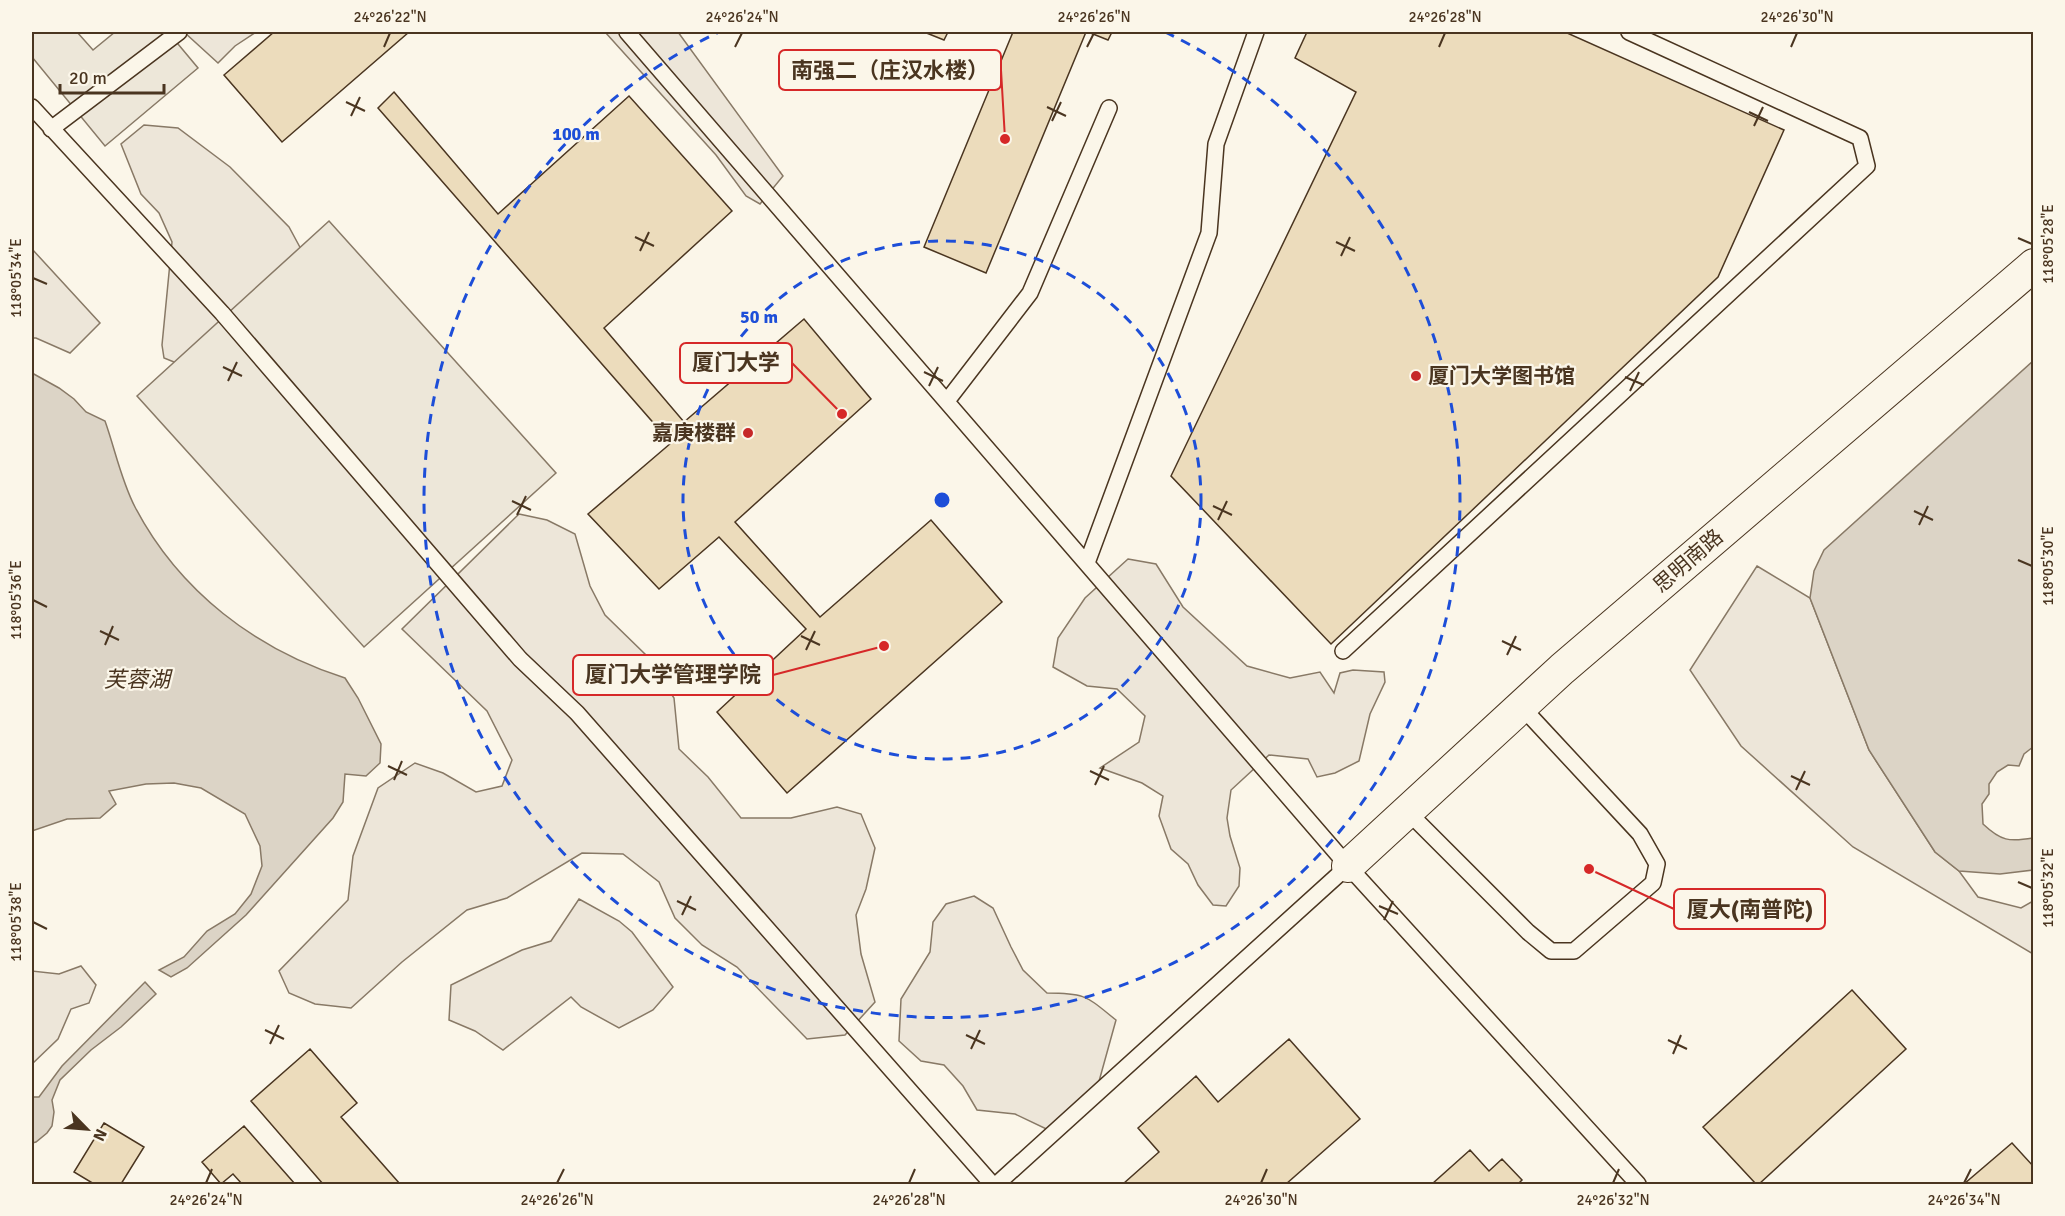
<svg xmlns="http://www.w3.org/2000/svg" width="2065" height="1216" viewBox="0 0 2065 1216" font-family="Signika,'Noto Sans SC',sans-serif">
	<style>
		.green { fill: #ede6d9; stroke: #887966; stroke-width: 1.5 }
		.parking { fill: #ede7d9; stroke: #887966; stroke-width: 1.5 }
		.water { fill: #dcd4c6; stroke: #887966; stroke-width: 1.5 }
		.building { fill: #ecdcbc; stroke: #4a3520; stroke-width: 1.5 }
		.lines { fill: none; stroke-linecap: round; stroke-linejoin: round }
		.service-casing { stroke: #4a3520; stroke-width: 18 }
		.minor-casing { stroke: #4a3520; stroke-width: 34 }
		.service { stroke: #fbf6e9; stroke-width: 15 }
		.minor { stroke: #fbf6e9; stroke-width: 32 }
		.ticks { fill: none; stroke: #4a3520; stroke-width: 2 }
		.ring { fill: none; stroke: #1d4ed8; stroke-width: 3; stroke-dasharray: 10 8 }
		.poi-dot { fill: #c62828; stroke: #fbf6e9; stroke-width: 2 }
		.labels { text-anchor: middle; stroke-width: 4.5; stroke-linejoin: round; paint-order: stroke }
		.poi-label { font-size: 21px; font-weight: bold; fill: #4a3520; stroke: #fbf6e9; text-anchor: start }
		.street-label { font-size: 21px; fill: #4a3520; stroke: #fbf6e9 }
		.water-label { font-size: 22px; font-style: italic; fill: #4a3520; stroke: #fbf6e9 }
		.centre { fill: #1d4ed8; stroke: #fbf6e9; stroke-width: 3 }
		.ring-label { font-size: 18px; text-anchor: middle; font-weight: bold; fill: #1d4ed8; stroke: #fbf6e9; stroke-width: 4.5; stroke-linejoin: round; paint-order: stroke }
		.leader { fill: none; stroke: #d62828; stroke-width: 2 }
		.callout-dot { fill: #d62828; stroke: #fbf6e9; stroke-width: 2 }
		.callout { fill: #fbf6e9; stroke: #d62828; stroke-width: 2 }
		.callout-label { font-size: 22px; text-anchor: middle; font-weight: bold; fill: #4a3520 }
		.neatline { fill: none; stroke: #4a3520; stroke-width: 2 }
		.ticks-label { font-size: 15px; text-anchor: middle; fill: #4a3520 }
	</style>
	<rect width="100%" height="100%" fill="#fbf6e9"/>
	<path class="green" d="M 184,32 L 256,32 L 235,46 L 218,63 Z
		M 605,32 L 678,32 L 783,176 L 760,204 L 746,196 L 716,155 Z
		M 144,125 L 178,128 L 230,167 L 289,227 L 302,251 L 189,368 L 164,358 L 162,345 L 172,242 L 159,213 L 141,194 L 121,144 Z
		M 32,249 L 100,323 L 70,353 L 36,338 L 32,338 Z
		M 519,514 L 547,520 L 575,534 L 590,586 L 605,615 L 647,656 L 674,698 L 679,749 L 708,777 L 741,818 L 791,818 L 837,807 L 861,814 L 875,848 L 866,889 L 856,915 L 861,954 L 875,1002 L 845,1035 L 807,1039 L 737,967 L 702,945 L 675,918 L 659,882 L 623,854 L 582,853 L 507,898 L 467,910 L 402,962 L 351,1008 L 315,1004 L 289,993 L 279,971 L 348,900 L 353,856 L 378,788 L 415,763 L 443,773 L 476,792 L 502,786 L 512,760 L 487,711 L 402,629 Z
		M 1128,559 L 1156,564 L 1183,607 L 1247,666 L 1290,678 L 1320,672 L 1334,693 L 1340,673 L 1353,670 L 1384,672 L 1385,682 L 1370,714 L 1359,761 L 1335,773 L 1317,777 L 1308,759 L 1269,755 L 1231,790 L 1227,818 L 1230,836 L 1240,868 L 1239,886 L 1226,906 L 1213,905 L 1198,885 L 1188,864 L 1171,849 L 1159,816 L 1163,796 L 1142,783 L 1100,768 L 1139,742 L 1145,716 L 1117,689 L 1087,686 L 1053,667 L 1058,638 L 1085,598 Z
		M 1757,566 L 1810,598 L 1869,750 L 1935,852 L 1959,871 L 1978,897 L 2021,908 L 2033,901 L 2033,954 L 1853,847 L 1741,746 L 1690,670 Z
		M 974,896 L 993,908 L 1011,947 L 1023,970 L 1047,993 C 1086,993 1086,996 1116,1020 L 1093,1103 L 1057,1134 L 1015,1114 L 977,1110 L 963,1086 L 944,1065 L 921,1061 L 899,1041 L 901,999 L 930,952 L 933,922 L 946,904 Z
		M 579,899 L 619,921 L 632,932 L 673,987 L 653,1010 L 619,1028 L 581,1007 L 571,997 L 503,1050 L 475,1031 L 449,1020 L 451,985 L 522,950 L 551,941 Z
		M 81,966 L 96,985 L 89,1003 L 71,1009 L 58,1039 L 32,1064 L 32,971 L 59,974 Z"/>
	<path class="parking" d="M 32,32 L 77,32 L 93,50 L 115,32 L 168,32 L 198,68 L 105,146 L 32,57 Z
		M 329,221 L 556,473 L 364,647 L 137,396 Z"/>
	<path class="water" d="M 2033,361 L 2033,747 L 2024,754 L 2019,766 L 2008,765 L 1997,772 L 1989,784 L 1989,794 L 1982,804 L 1983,824 C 2001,841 2009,842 2033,838 L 2033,870 L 2000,874 L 1959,871 L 1935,852 L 1869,750 L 1810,598 L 1814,571 L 1824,550 Z
		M 32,373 L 59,388 L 74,399 L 86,412 L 105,421 C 115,449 121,480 135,507 C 179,591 256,650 345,678 L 358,698 L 381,744 L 380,763 L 366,776 L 345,774 L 343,802 L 333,818 L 246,915 L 187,968 L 171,977 L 159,970 L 184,957 L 207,931 L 235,914 L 251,894 L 262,866 L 260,846 L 245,814 L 201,788 L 174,783 L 146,784 L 109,791 L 116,804 L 100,818 L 67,819 L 32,831 Z
		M 145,982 L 156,994 L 121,1027 L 91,1050 L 60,1080 L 52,1100 L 54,1112 L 52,1126 L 47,1133 L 36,1142 L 32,1143 L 32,1097 L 39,1097 L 62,1066 Z"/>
	<path class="building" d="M 274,32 L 409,32 L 282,142 L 224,75 Z
		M 924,32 L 948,32 L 944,40 Z
		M 1013,32 L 1086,32 L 986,273 L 924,247 Z
		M 1088,32 L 1112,32 L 1108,40 Z
		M 1307,32 L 1565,32 L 1784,130 L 1718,277 L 1331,644 L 1171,476 L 1356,92 L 1295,58 Z
		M 394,92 L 498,214 L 629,96 L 732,211 L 604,328 L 684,422 L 804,319 L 871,399 L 735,522 L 820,617 L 931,520 L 1002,602 L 787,793 L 717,712 L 806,629 L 719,537 L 659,589 L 588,514 L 671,443 L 378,108 Z
		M 1852,990 L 1906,1049 L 1759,1184 L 1756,1184 L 1703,1127 Z
		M 1289,1039 L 1360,1119 L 1286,1184 L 1123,1184 L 1159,1152 L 1138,1128 L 1196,1076 L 1218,1102 Z
		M 310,1049 L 357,1103 L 341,1117 L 400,1184 L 323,1184 L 251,1101 Z
		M 104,1123 L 144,1147 L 121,1184 L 94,1184 L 74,1172 Z
		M 244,1126 L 295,1184 L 242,1184 L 233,1174 L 221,1184 L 202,1162 Z
		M 2012,1143 L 2034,1167 L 2034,1184 L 1964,1184 Z
		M 1470,1150 L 1489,1171 L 1502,1159 L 1522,1180 L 1518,1184 L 1432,1184 Z"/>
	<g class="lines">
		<g class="service-casing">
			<path id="service" d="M 627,32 L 1348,866 L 1638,1184
				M 32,107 L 222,313 L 520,659 L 577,713 L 992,1184
				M 51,129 L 179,32
				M 947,401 L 1030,293 L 1109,108
				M 1087,563 L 1209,233 L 1216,144 L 1256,32
				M 1343,651 L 1867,166 L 1860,138 L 1629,32
				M 1407,811 L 1528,932 L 1551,951 L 1574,951 L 1653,883 L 1657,864 L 1640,834 L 1521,706
				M 997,1184 L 1348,866"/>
		</g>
		<g class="minor-casing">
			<path id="minor" d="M 1348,866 L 1562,669 L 2034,265"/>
		</g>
		<use href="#service" class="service"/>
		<use href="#minor" class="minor"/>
	</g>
	<path class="ticks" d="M 384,47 L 390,33M 735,47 L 742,33M 1087,47 L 1094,33M 1439,47 L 1445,33M 1791,47 L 1797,33M 346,102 L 365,111M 1047,107 L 1066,116M 1749,112 L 1768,121M 351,116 L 360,97M 1052,121 L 1061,102M 1754,126 L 1763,107M 635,237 L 654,246M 2018,238 L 2032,244M 1336,242 L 1355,251M 640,251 L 649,232M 1341,256 L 1350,237M 33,278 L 47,284M 223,367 L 242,376M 924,372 L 943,381M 1625,377 L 1644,385M 228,381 L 237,362M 929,386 L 938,367M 1630,391 L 1639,372M 512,501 L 531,510M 1213,506 L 1232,515M 1914,511 L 1933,520M 517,515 L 526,496M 1218,520 L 1227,501M 1919,525 L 1928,506M 2018,560 L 2032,566M 33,600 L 47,607M 100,631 L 119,640M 801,636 L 820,645M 1502,641 L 1521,650M 105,645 L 113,626M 806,650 L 815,631M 1507,655 L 1516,636M 388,766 L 407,775M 1090,771 L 1109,780M 1791,776 L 1810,785M 394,780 L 402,761M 1095,785 L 1104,766M 1796,790 L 1805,771M 2018,882 L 2032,888M 677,901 L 696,910M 1379,906 L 1398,914M 682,915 L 691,896M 1384,920 L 1393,901M 33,922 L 47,929M 265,1030 L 284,1039M 966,1035 L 985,1044M 1668,1040 L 1687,1049M 270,1044 L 279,1025M 971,1049 L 980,1030M 1673,1054 L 1681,1035M 206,1183 L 212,1169M 557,1183 L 564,1169M 909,1183 L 915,1169M 1261,1183 L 1267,1169M 1613,1183 L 1619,1169M 1964,1183 L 1971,1169"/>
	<g class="ring">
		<circle cx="942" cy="500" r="259"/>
		<path d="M1165 32A518 518 0 1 1 719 32"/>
	</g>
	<g class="poi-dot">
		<circle cx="1416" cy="376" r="6"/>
		<circle cx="748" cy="433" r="6"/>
	</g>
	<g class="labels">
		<g class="poi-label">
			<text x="1428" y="383">厦门大学图书馆</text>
			<text x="736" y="440" text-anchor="end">嘉庚楼群</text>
		</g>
		<g class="street-label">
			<text transform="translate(1688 561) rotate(-41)" y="7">思明南路</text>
		</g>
		<g class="water-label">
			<text x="137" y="687">芙蓉湖</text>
		</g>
	</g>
	<circle cx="942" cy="500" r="9" class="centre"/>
	<g class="ring-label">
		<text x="576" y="140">100 m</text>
		<text x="759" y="323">50 m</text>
	</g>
	<path class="leader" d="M1005 139L1001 70M842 414L792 363M884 646L773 675M1589 869L1674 909"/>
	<g class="callout-dot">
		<circle cx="1005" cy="139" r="6"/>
		<circle cx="842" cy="414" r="6"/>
		<circle cx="884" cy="646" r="6"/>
		<circle cx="1589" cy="869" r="6"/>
	</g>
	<g class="callout">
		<rect x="779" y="50" width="222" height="40" rx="6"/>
		<rect x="680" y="343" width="112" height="40" rx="6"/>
		<rect x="573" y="655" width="200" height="40" rx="6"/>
		<rect x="1674" y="889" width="151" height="40" rx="6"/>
	</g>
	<g class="callout-label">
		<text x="890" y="78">南强二（庄汉水楼）</text>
		<text x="736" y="370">厦门大学</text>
		<text x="673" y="682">厦门大学管理学院</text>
		<text x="1750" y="917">厦大(南普陀)</text>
	</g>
	<rect width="2065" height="1216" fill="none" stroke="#fbf6e9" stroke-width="66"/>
	<g transform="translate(87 1129) rotate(115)" stroke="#fbf6e9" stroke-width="4.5" paint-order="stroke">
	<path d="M0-4.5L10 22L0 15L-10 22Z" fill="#4a3520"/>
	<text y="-9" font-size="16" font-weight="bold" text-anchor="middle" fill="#4a3520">N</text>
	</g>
	<path d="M60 84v9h104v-9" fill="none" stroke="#4a3520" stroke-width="3"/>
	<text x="69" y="84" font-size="18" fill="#4a3520" stroke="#fbf6e9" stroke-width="4.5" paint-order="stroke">20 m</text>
	<rect x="33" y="33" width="1999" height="1150" class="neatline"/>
	<g class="ticks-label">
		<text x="390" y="22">24°26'22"N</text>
		<text x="742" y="22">24°26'24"N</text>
		<text x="1094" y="22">24°26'26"N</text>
		<text x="1445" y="22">24°26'28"N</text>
		<text x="1797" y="22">24°26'30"N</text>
		<text transform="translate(2048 244) rotate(-90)" y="5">118°05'28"E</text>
		<text transform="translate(16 278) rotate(-90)" y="5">118°05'34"E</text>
		<text transform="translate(2048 566) rotate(-90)" y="5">118°05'30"E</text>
		<text transform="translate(16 600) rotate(-90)" y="5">118°05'36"E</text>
		<text transform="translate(2048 888) rotate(-90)" y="5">118°05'32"E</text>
		<text transform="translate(16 922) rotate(-90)" y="5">118°05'38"E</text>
		<text x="206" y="1205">24°26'24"N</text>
		<text x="557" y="1205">24°26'26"N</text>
		<text x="909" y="1205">24°26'28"N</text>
		<text x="1261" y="1205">24°26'30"N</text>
		<text x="1613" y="1205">24°26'32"N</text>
		<text x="1964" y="1205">24°26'34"N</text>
	</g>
</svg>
